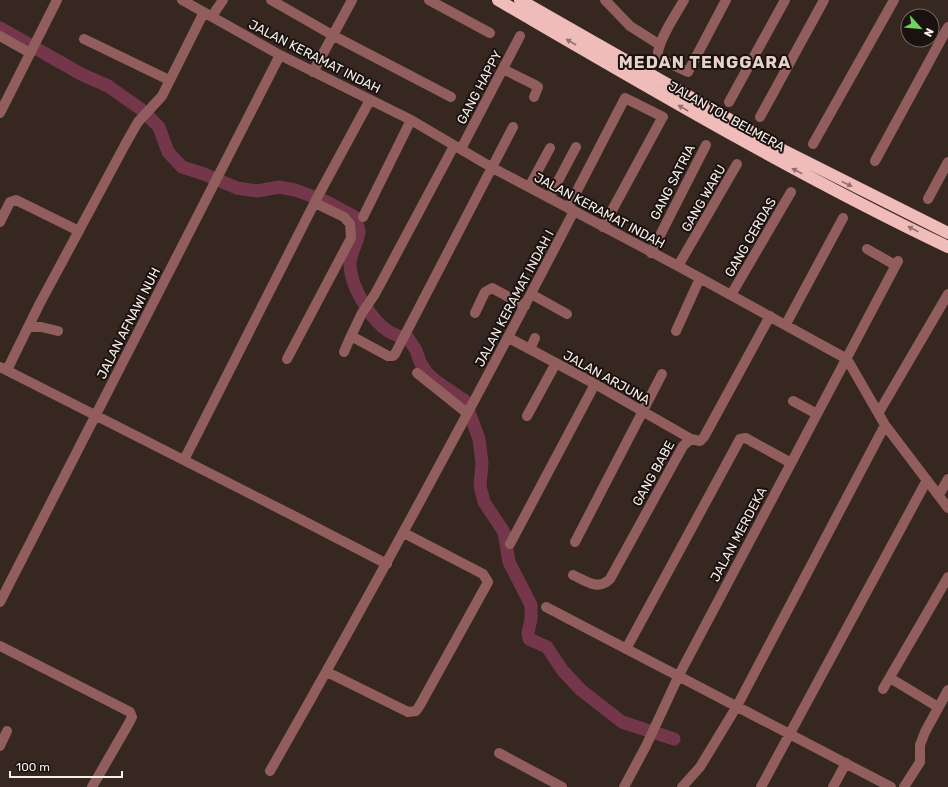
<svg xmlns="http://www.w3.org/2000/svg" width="948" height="787" viewBox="0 0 948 787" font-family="Rubik,sans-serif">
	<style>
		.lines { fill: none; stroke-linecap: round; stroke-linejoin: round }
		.river { stroke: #74364b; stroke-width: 13 }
		.minor { stroke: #915e5d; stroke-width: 10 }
		.highway { stroke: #efbcba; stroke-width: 12 }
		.oneway { fill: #8f706d }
		.labels { text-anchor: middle; stroke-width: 4; stroke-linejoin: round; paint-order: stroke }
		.street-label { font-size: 13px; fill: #f8ede9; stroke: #19120f }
		.district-label { font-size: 17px; font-weight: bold; letter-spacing: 1px; fill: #e7d1ca; stroke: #19120f }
	</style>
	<rect width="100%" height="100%" fill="#362721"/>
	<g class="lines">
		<path class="river" d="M 0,28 L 81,74 L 108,86 L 142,110 L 159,127 L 168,152 L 182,167 L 204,174 L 237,188 L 257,191 L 279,187 L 295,190 L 325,201 L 355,217 C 356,222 359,228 359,232 C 358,242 350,253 350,265 C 351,288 374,327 396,335 C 400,337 404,337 408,338 L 416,350 L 420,362 L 427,373 L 437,382 L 465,401 L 479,439 L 482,463 L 480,486 L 484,502 L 504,532 L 509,562 L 531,605 L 531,619 L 528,633 L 529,639 L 547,647 L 563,671 L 581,690 L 622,722 L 674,739"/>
		<path class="minor" d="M 182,0 L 280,55 L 411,120 L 491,167 L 678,266 L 847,359 L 885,425 L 948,508
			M 271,0 L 334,36 L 451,97
			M 429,0 L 490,33
			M 605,0 L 630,26 L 660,45
			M 684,0 C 677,13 655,44 658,58 L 688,72 L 726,0
			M 212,16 L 223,0
			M 0,36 L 30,53
			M 84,39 L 169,80
			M 503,69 L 535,85 L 538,87 L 534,97
			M 313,72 L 352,0
			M 729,102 L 785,0
			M 0,113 L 57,0
			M 760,117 L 824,0
			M 813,144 L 894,0
			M 461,149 L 520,36
			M 875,161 L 948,27
			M 529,187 L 550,148
			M 549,198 L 576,147
			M 928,199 L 948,162
			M 568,208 L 625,98 L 663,117
			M 363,217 L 411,120
			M 0,222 L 10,202 L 16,200 L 79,231
			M 603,227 L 661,120
			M 867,249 L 895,265
			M 651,253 L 706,145
			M 678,266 L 737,164
			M 531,294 L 567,314
			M 731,295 L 791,192
			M 475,313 L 485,292 L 492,288 L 525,306
			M 786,324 L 843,218
			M 28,327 L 41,327 L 58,331
			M 676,331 L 700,278
			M 350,338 L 362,313 L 375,294 L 454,146
			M 509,338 L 595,384 L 691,439
			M 530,349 L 535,338
			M 344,352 L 350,338 L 353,337 L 388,356 L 393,356 L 395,354 L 513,127
			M 287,359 L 351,238 L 350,224 L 344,217 L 315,203
			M 0,367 L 292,515 L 387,564
			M 7,370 L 39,305 L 126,143 L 138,122 L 162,96 L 204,12
			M 417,373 L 467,413
			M 793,401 L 817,414
			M 879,412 L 948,294
			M 527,416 L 556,363
			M 184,460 L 319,194 L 370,100
			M 939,495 L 948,479
			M 575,542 L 662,374
			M 510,544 L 595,384
			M 573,575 C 586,581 598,591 610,579 L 683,446 L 691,439 L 700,441 L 704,437 L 770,316
			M 0,602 L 280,55
			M 546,607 L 891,787
			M 0,646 L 130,712 L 132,717 L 129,723 L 92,787
			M 626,649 L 740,439 L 746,438 L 751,441 L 791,463
			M 327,672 L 408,712 L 416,711 L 420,705 L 488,582 L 483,574 L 404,533
			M 890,678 L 938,707
			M 883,689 L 948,577
			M 0,746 L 7,731
			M 499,753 L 562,787
			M 270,771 C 375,587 476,400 574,211
			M 624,787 L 646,746 L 679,675 L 898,261
			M 682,787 L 700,767 L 737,706 L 885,425
			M 761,787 L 927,480
			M 833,787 L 846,763
			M 904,787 L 920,762 L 920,745 L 925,732 L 948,690"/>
		<path class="highway" d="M 498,0 C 646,86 793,173 948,247
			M 520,0 L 783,150 L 948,233"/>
	</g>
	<defs><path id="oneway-solid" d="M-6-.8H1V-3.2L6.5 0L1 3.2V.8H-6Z"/></defs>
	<g class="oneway">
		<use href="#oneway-solid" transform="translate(571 42) rotate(-150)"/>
		<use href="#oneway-solid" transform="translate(683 108) rotate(-150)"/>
		<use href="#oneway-solid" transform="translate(797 171) rotate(-152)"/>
		<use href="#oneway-solid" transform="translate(847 184) rotate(26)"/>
		<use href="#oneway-solid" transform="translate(913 229) rotate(-153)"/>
	</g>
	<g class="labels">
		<g class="street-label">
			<text transform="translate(315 56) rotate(27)" y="5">JALAN KERAMAT INDAH</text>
			<text transform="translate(479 87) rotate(-62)" y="5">GANG HAPPY</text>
			<text transform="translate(727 116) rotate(29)" y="5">JALAN TOL BELMERA</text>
			<text transform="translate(672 182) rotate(-63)" y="5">GANG SATRIA</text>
			<text transform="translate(703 198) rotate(-60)" y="5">GANG WARU</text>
			<text transform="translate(600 210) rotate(28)" y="5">JALAN KERAMAT INDAH</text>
			<text transform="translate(750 237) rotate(-60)" y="5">GANG CERDAS</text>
			<text transform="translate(514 298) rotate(-62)" y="5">JALAN KERAMAT INDAH I</text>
			<text transform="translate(128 323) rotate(-63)" y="5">JALAN AFNAWI NUH</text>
			<text transform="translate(607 377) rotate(29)" y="5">JALAN ARJUNA</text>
			<text transform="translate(653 473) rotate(-61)" y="5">GANG BABE</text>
			<text transform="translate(738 534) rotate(-62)" y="5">JALAN MERDEKA</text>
		</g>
		<g class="district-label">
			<text x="705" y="68">MEDAN TENGGARA</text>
		</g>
	</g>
	<g transform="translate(920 28) rotate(117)"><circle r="19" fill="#19120f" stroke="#726a66"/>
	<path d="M0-3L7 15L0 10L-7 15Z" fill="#71d35e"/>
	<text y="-6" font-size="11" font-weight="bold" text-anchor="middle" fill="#f8ede9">N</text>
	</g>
	<path d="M10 771v6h112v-6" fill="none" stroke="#f8ede9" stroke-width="2"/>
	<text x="16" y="771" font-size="12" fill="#f8ede9" stroke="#19120f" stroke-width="3" paint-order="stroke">100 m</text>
</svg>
